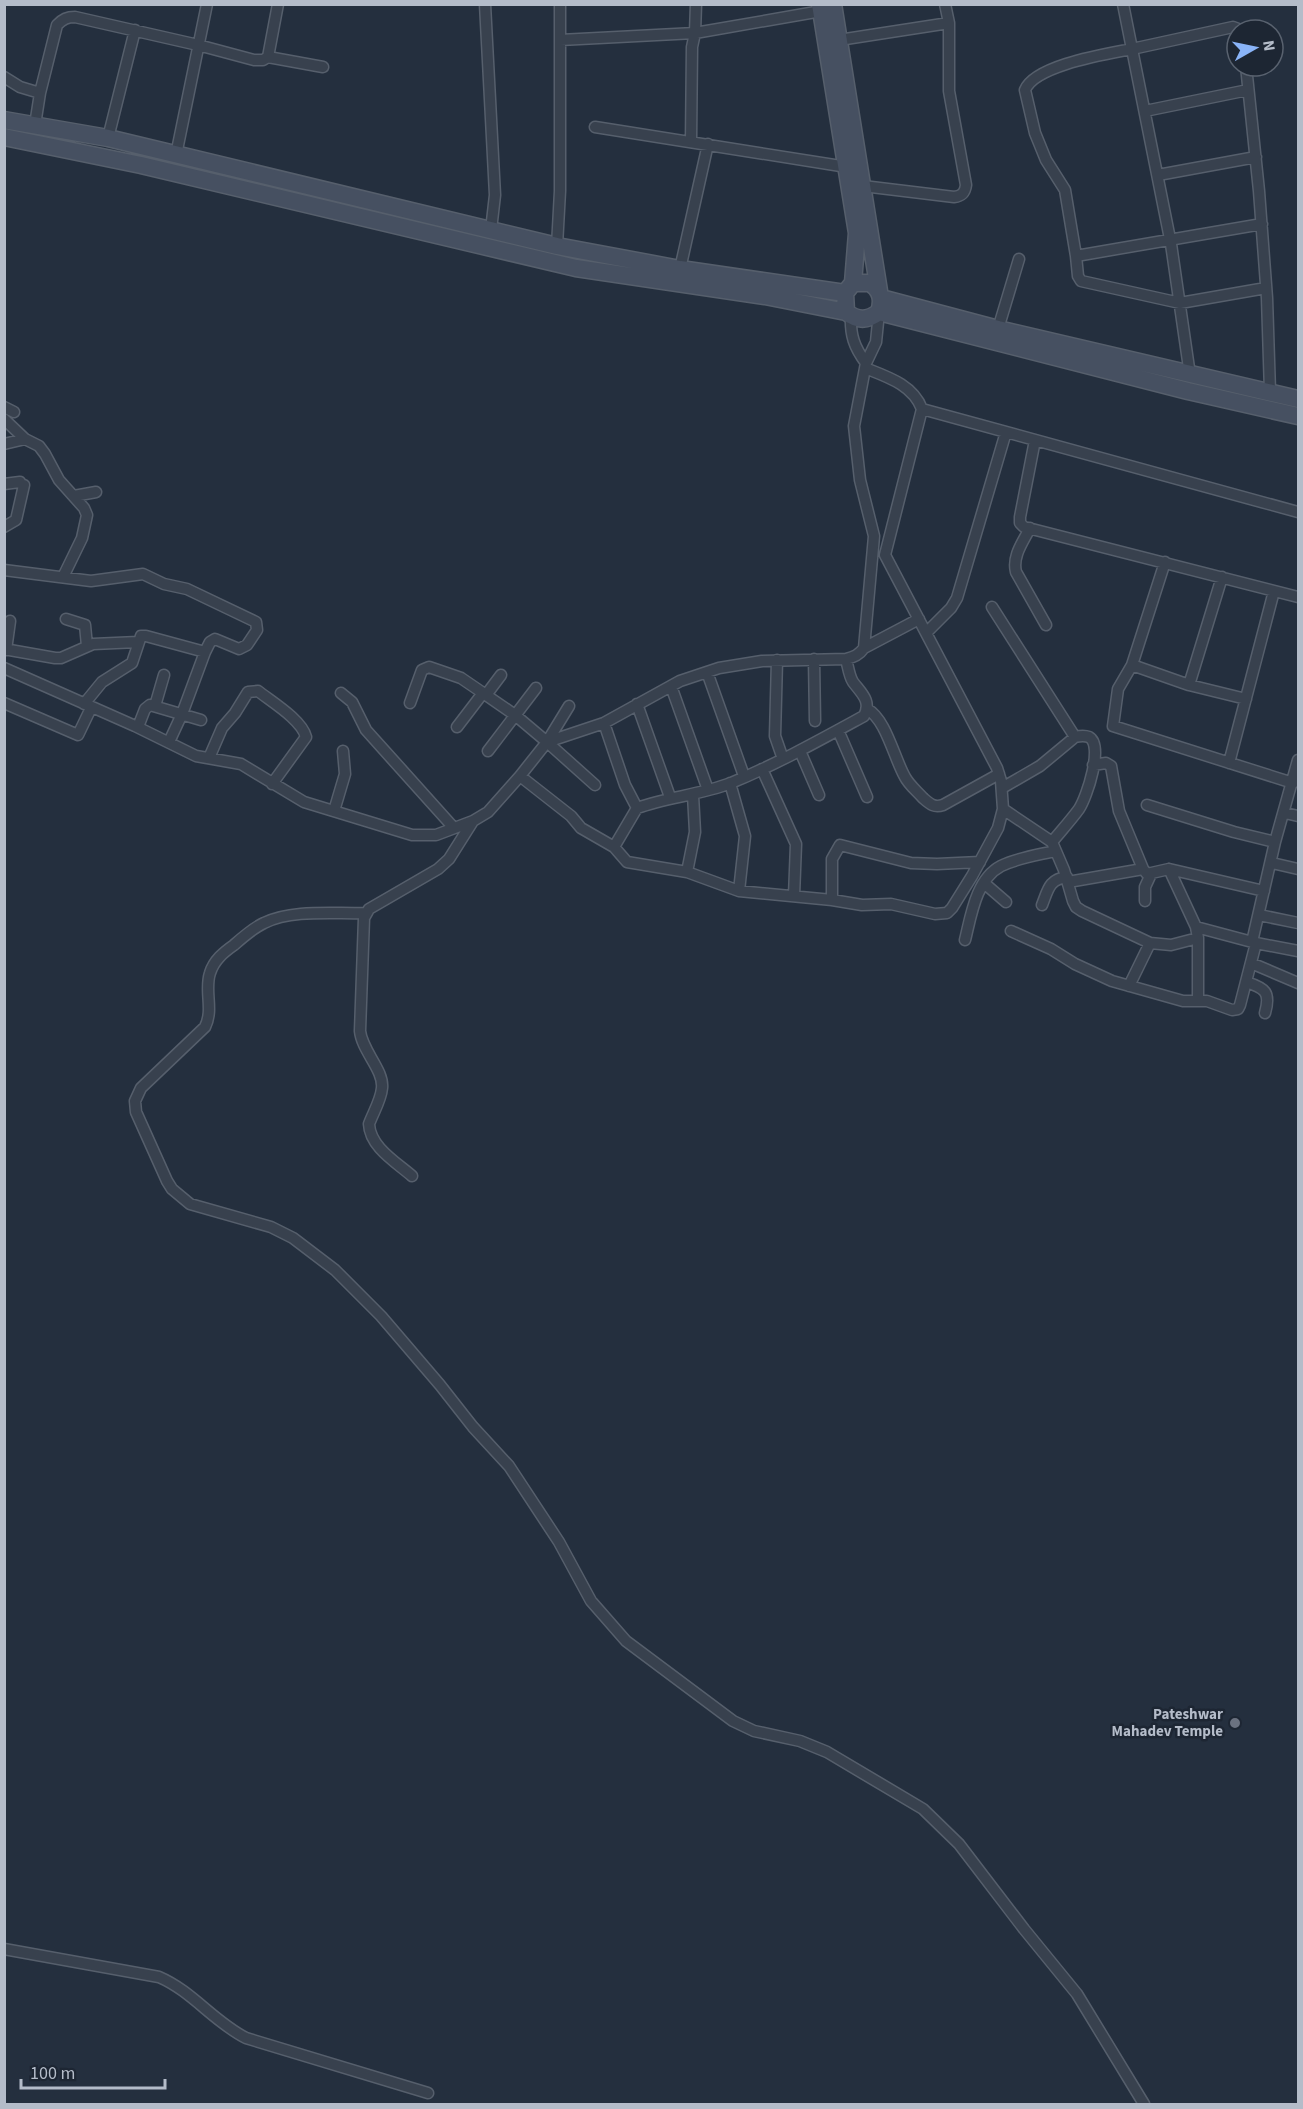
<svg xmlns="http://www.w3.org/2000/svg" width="1303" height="2109" viewBox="0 0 1303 2109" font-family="'Source Sans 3',sans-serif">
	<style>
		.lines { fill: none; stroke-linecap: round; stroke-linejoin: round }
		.street-casing { stroke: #565f6c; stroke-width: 13 }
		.secondary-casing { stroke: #565f6c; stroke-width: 19 }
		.street { stroke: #38414e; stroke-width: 10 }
		.secondary { stroke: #465061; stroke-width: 16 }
		.worship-dot { fill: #6b7280; stroke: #1d2633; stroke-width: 2 }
		.labels { text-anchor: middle; stroke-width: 5; stroke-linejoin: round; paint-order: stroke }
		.poi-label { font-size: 15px; font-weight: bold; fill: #b4bcc9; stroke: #1d2633; text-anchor: end }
	</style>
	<rect width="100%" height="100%" fill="#242f3e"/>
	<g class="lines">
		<g class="street-casing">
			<path id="street" d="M 485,4 L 495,195 L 491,230
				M 696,4 L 695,33 L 827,10
				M 560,40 L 695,33 L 692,47 L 691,142
				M 839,40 L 949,23 L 945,4
				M 268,57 L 323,67
				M 1246,66 L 1259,191 L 1267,298 L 1270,392
				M 4,77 L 20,87 L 40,93 L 57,25 C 63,19 67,17 75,17 L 198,45 L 254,60 L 263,60 L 268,57 L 278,4
				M 1145,111 L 1248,90
				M 35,125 L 40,93
				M 595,127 L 847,167
				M 108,138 L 135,30
				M 176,155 L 207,4
				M 1158,175 L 1256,157
				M 863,186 L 954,197 C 962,196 965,193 966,185 L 949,91 L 949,23
				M 1262,224 L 1076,256 L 1078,276 L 1081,281 L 1180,303 L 1266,288
				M 557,246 L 560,191 L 560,4
				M 1076,256 L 1065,190 L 1046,160 L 1035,133 L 1025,90 C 1035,65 1107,54 1132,49 L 1123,4
				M 680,269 L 708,144
				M 851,315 C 850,335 854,347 866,363
				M 998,329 L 1019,259
				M 865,368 C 888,377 913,385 922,409 L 1298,512
				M 1190,375 L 1171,244 L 1132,49 L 1233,27 L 1241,30
				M 4,407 L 14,412
				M 4,419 L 25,439 L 39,446 L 45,454 L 59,480 L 84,508 L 87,515 L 82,538 L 63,577
				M 1035,440 L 1020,517 L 1020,523 L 1024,527 L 1298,597
				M 4,444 L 25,439
				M 4,484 L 20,482
				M 74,496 L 96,492
				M 4,527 L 16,520 L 24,485
				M 1030,528 C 1023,542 1012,556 1016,572 L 1046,625
				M 1165,562 L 1132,665 L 1118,689 L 1113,726 L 1293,783
				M 4,570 L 91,581 L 143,574 L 164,584 L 187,589 L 256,622 L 257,630 L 247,645 L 239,649 L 215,639 L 210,642 L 205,652 L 146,636 L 141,636 L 132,663 L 102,682 L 84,704
				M 992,607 L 1075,737 L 1040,766 L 1002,788
				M 66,619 L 85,625 L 87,646
				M 927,632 L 951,608 L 957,598 L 1006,432
				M 864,648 L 919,619
				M 4,649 L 55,658 L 61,658 L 93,644 L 138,642
				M 6,650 L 10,621
				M 814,659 L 815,721
				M 777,660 L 775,736 L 783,759
				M 1132,665 L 1189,685 L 1246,699
				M 4,668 L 135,726 L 196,756 L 241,764 L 304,802 L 412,835 L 436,835 L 473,821 L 488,812 L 520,776 L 547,742 L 569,706
				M 707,672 L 744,776
				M 1189,685 L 1222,577
				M 671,686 L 708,790
				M 341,693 L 352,702 L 366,730 L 454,828
				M 486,695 L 501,675
				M 4,703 L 78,735 L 91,708
				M 410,703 L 422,670 L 429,667 L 461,678 L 483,693
				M 637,704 L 670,797
				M 155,706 L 164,675
				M 867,709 C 886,719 894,758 905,777 C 909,785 917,791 923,798 C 930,804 934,808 943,805 L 999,774
				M 604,723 L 625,785 L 637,808 C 667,797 700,795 731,783 C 777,764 820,740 864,716 C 872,701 861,693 853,682 C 849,676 848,666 846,659
				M 138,727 L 145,709 L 150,705 L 201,720
				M 457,727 L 483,693 L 515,715 L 547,742 L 604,723 L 680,681 L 719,668 L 762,661 L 846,659 C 854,657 859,655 864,648 L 874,536 L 860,480 L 854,426 L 866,363 L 876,342 L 879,312
				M 838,730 L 867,797
				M 169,742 L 182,714 L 205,652
				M 547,742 L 595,785
				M 488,751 L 536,688
				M 800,751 L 819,795
				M 209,758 L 222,728 L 235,713 L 248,692 L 258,691 C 272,702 302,720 306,737 L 272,784
				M 1229,763 L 1274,591
				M 1093,765 L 1106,763 L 1111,766 L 1119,811 L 1143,869 L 1147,874 L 1169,869 L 1264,891
				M 762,769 L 796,844 L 794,896
				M 520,776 L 571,816 L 581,828 L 614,847 L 627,862 L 687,872
				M 730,783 L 745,836 L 739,891
				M 693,795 L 695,832 L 687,872 L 739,891 L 832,900 L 862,905 L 891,904 L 935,914 L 947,913 L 952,908 L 972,876 L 998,828 L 1003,809 L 1001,781 L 997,768 L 885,555 L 922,409
				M 1147,805 L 1234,832 L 1275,842
				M 1003,809 L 1052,842 C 1061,831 1071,820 1079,809 C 1087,797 1104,745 1089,737 C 1084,735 1079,736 1075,737
				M 334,811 L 345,774 L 343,751
				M 1285,813 L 1298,816
				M 1052,842 L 1064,870 L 1073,901 L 1076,907 L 1082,911 L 1150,943 L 1171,945 L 1198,938
				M 614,847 L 637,808
				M 1272,863 L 1298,869
				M 1169,869 L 1196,927 L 1198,938 L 1198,1001
				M 1068,882 L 1143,869
				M 984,883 L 1006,902
				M 832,900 L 832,859 L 840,845 L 911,863 L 937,864 L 980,862
				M 1145,901 L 1145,887 L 1151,874
				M 1042,905 C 1048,890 1049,879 1067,877
				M 365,913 C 334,914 292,909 264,923 C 253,928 243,937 234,945 C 224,952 214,960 210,973 C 204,991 214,1009 205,1027 L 141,1088 L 135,1101 L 136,1112 L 167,1181 L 172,1189 L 190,1204 L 271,1227 L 293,1238 L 335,1270 L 381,1316 L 440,1385 L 473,1427 L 509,1466 L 559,1542 L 591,1601 L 626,1641 L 733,1721 L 754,1731 L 800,1741 L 827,1752 L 923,1809 L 959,1844 L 1024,1929 L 1077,1994 L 1144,2104
				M 1259,915 L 1298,923
				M 1196,927 L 1256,943 L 1298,951
				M 1011,931 L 1051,949 L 1075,964 L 1112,981 L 1183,1001 L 1207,1001 L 1232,1010 L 1238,1009 L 1240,1005 L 1256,943
				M 965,940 C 971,916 976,879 1001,866 C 1017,858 1038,855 1055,851
				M 1252,942 L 1275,842 L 1298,760
				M 1251,963 L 1298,983
				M 1246,982 C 1265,988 1271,992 1265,1013
				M 1129,986 L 1150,943
				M 412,1176 C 396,1162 370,1147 369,1124 C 373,1113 381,1100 382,1088 C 384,1070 362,1051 360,1031 L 364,918 L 369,909 L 438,869 L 449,859 L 473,821
				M 4,1949 L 159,1977 C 192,1991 214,2022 246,2038 L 428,2093"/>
		</g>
		<g class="secondary-casing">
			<path id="secondary" d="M 820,4 L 857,233 L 853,283
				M 833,4 L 879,291
				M 4,120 L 108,138 L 557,246 L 680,269 L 845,293
				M 4,137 L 141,165 L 576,268 L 765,296 L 846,312
				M 881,298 L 998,329 L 1298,399
				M 879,312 C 883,300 881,290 870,283 L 853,283 L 845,293 L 846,312 C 858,321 867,321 879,312 L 1188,391 L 1298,416"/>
		</g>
		<use href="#street" class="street"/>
		<use href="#secondary" class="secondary"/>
	</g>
	<circle class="worship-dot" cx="1235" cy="1723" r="6"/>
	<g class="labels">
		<g class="poi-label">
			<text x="1223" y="1719">Pateshwar<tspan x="1223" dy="17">Mahadev Temple</tspan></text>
		</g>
	</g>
	<rect width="1303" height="2109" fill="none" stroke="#b4bcc9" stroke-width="12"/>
	<g transform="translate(1255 48) rotate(81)"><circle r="28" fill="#1d2633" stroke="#59626f" stroke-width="1.5"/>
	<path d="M0-4.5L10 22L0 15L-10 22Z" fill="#8ab4f8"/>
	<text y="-9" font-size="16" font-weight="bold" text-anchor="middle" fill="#b4bcc9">N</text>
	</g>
	<path d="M21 2079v9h144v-9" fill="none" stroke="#b4bcc9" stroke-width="3"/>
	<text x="30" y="2079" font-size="18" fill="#b4bcc9" stroke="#1d2633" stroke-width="4.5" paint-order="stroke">100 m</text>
</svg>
